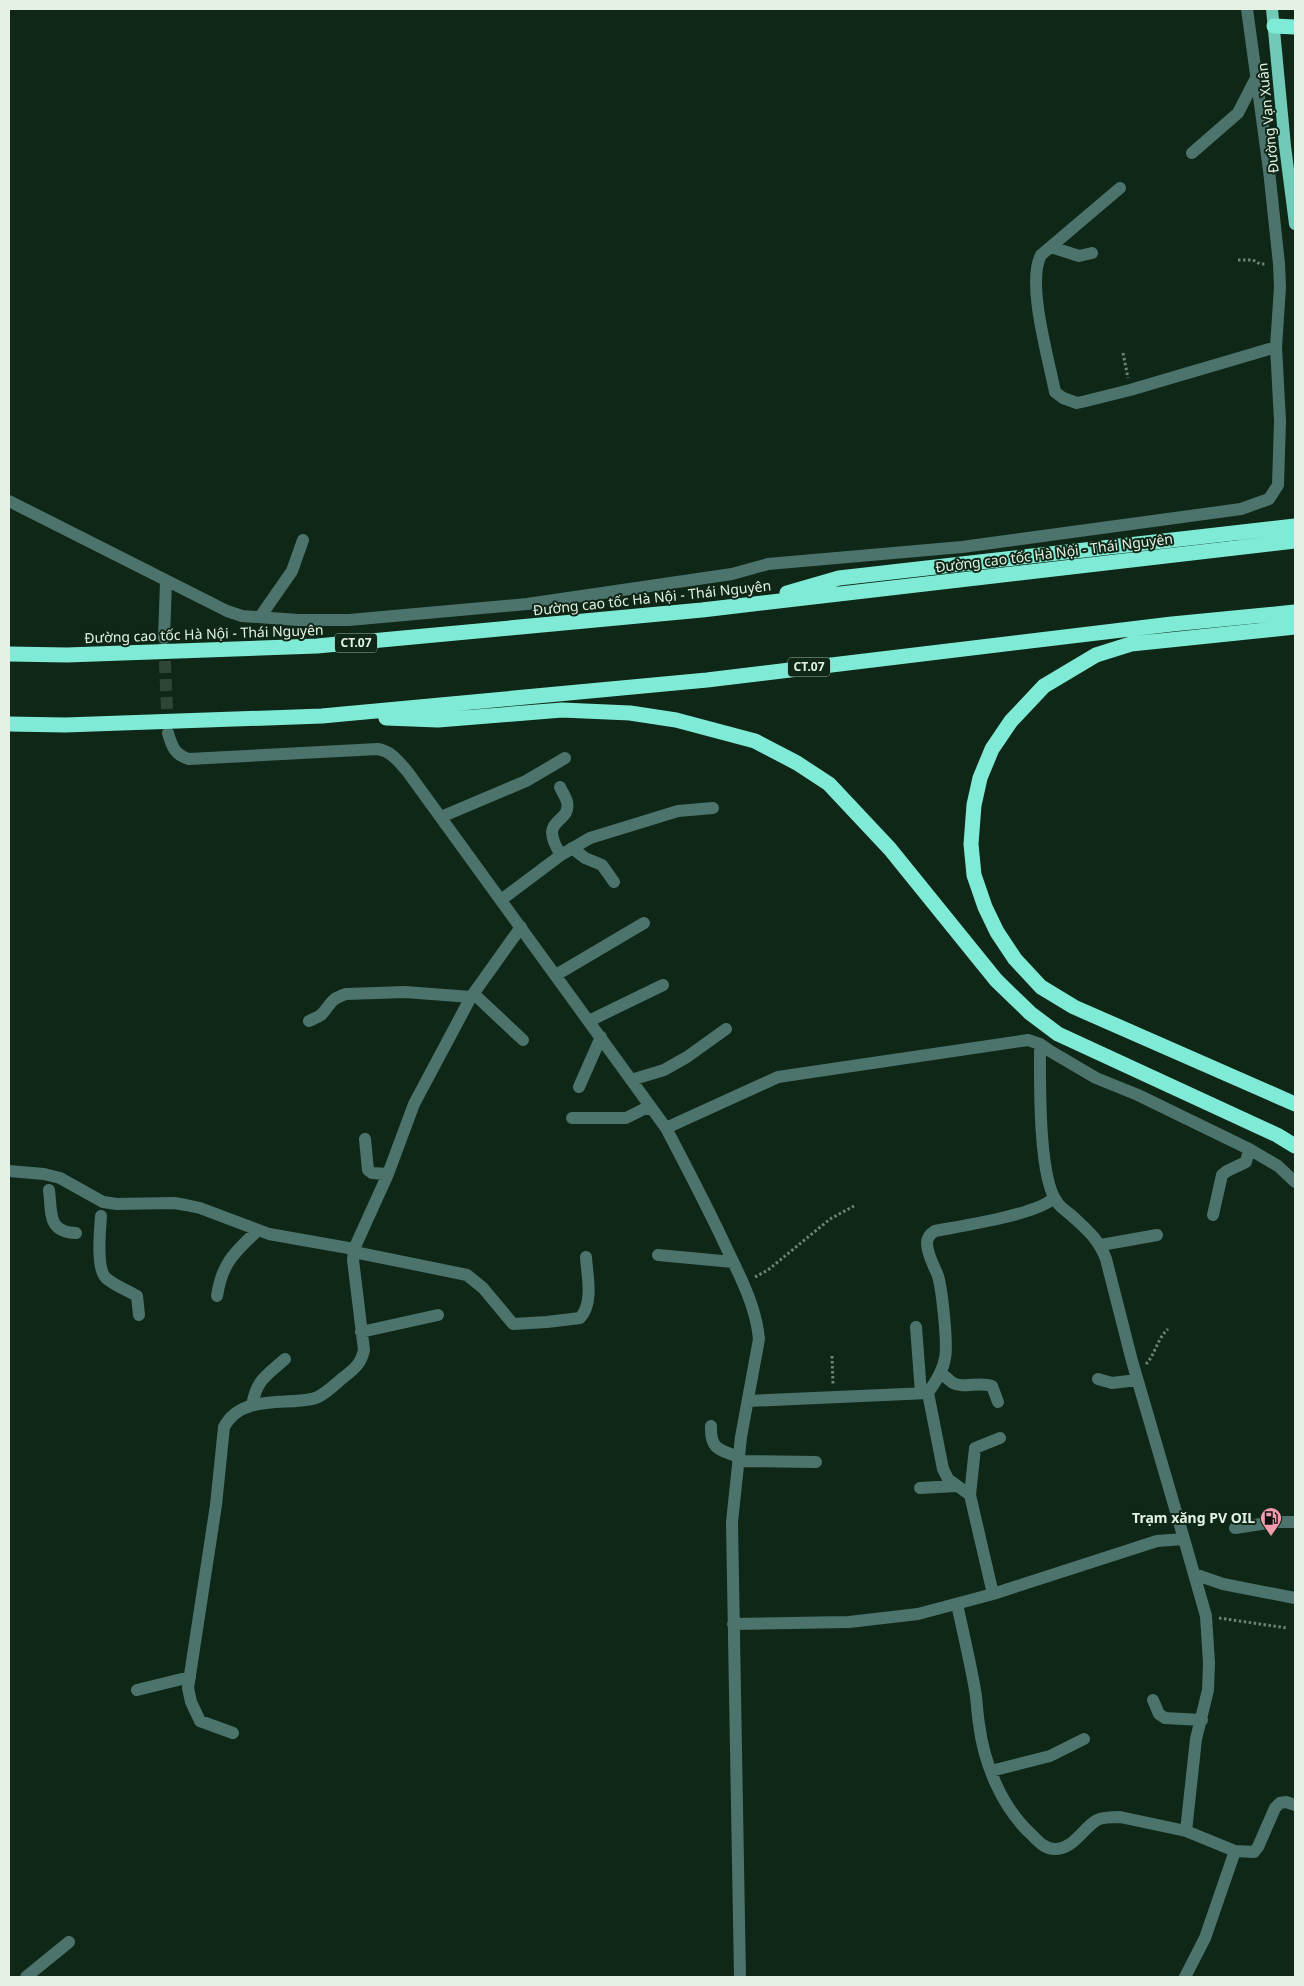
<svg xmlns="http://www.w3.org/2000/svg" width="1304" height="1986" viewBox="0 0 1304 1986" font-family="'Noto Sans',sans-serif">
	<style>
		.lines { fill: none; stroke-linecap: round; stroke-linejoin: round }
		.minor-tunnel { stroke: #2f4535; stroke-width: 12; stroke-dasharray: 12 6; stroke-linecap: butt }
		.path { stroke: #6f8374; stroke-width: 3; stroke-dasharray: 2.5 2.5; stroke-linecap: butt }
		.minor { stroke: #4c746c; stroke-width: 12 }
		.major { stroke: #71c9b8; stroke-width: 12 }
		.highway { stroke: #7febd7; stroke-width: 15 }
		.labels { text-anchor: middle; stroke-width: 4; stroke-linejoin: round; paint-order: stroke }
		.shield { fill: #0f2716; stroke: #a4b5a8; stroke-width: 1 }
		.shield-label { font-size: 12px; font-weight: bold; fill: #e4f2e6 }
		.street-label { font-size: 14px; fill: #e4f2e6; stroke: #0f2716 }
		.poi-label { font-size: 14px; font-weight: bold; fill: #e4f2e6; stroke: #0f2716; text-anchor: end }
	</style>
	<rect width="100%" height="100%" fill="#0f2716"/>
	<g class="lines">
		<path class="minor-tunnel" d="M 164,643 L 168,730"/>
		<path class="path" d="M 1238,260 L 1253,260 L 1260,264 L 1266,264
			M 1123,353 L 1128,378
			M 755,1277 L 768,1270 L 830,1219 L 854,1206
			M 832,1356 L 833,1384
			M 1146,1364 C 1155,1355 1157,1339 1168,1329
			M 1219,1618 L 1287,1628"/>
		<path class="minor" d="M 1192,153 L 1238,113 L 1256,78
			M 1120,188 L 1041,255 C 1026,283 1049,360 1055,392 L 1063,398 L 1077,403 L 1086,401 L 1130,390 L 1276,347
			M 1051,247 L 1079,256 L 1092,253
			M 9,501 L 227,611 L 242,616 L 298,620 L 349,620 L 527,604 L 732,574 L 768,564 L 962,547 L 1241,509 L 1269,499 L 1278,485 L 1280,421 L 1276,347 L 1280,287 L 1279,264 L 1269,170 L 1247,9
			M 260,617 L 292,571 L 303,540
			M 164,638 L 166,582
			M 168,733 C 172,747 175,755 189,759 L 378,749 C 391,751 398,761 407,771 L 666,1128
			M 560,787 C 562,792 566,797 567,802 C 572,825 536,816 561,855
			M 441,817 L 526,781 L 565,758
			M 572,848 L 585,858 L 602,865 L 614,882
			M 501,900 L 561,855 L 590,838 L 678,811 L 713,808
			M 556,975 L 644,923
			M 474,994 L 523,1040
			M 309,1021 C 313,1019 318,1017 321,1015 C 332,1004 328,1000 346,994 L 405,992 L 471,997
			M 589,1021 L 663,985
			M 1040,1044 C 1040,1078 1038,1177 1057,1202 C 1060,1207 1066,1211 1071,1215 C 1087,1230 1098,1238 1106,1259 L 1132,1361 L 1184,1539
			M 631,1080 L 664,1070 L 687,1057 L 726,1029
			M 579,1087 L 601,1037
			M 572,1118 L 626,1118 L 644,1109 L 652,1109
			M 365,1139 L 368,1170 L 372,1173 L 388,1174
			M 9,1171 L 44,1174 L 60,1178 L 103,1202 L 117,1204 L 174,1203 L 186,1205 L 200,1208 L 269,1234 L 354,1249
			M 49,1190 C 52,1213 47,1232 76,1233
			M 1213,1215 L 1222,1175 L 1227,1171 L 1246,1162 L 1249,1149
			M 101,1216 C 100,1230 96,1269 106,1278 C 115,1286 127,1290 137,1296 L 139,1315
			M 1101,1245 L 1157,1235
			M 354,1252 L 467,1275 L 483,1288 L 513,1324 L 547,1322 L 580,1318 C 594,1303 587,1275 586,1257
			M 658,1255 L 733,1262
			M 217,1296 C 222,1263 234,1253 257,1231
			M 916,1327 L 921,1393
			M 361,1332 L 438,1315
			M 940,1373 C 945,1376 949,1380 953,1383 C 964,1389 979,1381 992,1386 L 998,1402
			M 1098,1379 L 1112,1383 L 1137,1380
			M 748,1401 L 928,1393
			M 252,1405 C 257,1379 266,1376 285,1359
			M 711,1426 C 710,1449 719,1450 739,1457
			M 738,1461 L 816,1462
			M 920,1488 L 956,1486
			M 970,1495 L 975,1448 L 1000,1438
			M 1235,1528 L 1274,1522 L 1295,1522
			M 1194,1574 L 1223,1584 L 1295,1598
			M 993,1594 L 970,1495 L 948,1479 L 943,1469 L 928,1393 C 935,1382 943,1371 945,1358 C 948,1344 942,1290 938,1276 C 934,1265 927,1255 927,1243 C 927,1237 930,1234 935,1231 C 961,1226 1036,1215 1054,1198
			M 957,1604 C 963,1632 970,1661 975,1690 C 977,1701 977,1712 979,1724 C 984,1764 1002,1808 1032,1835 C 1039,1842 1044,1848 1054,1849 C 1073,1850 1082,1829 1097,1820 C 1103,1817 1113,1817 1120,1817 L 1186,1831
			M 733,1624 L 849,1622 L 918,1614 L 993,1594 L 1157,1541 L 1184,1539 L 1206,1616 L 1209,1663 L 1208,1690 L 1196,1739 L 1186,1831 L 1235,1851 L 1205,1938 L 1185,1977
			M 137,1690 L 190,1677
			M 1153,1700 L 1159,1714 L 1165,1718 L 1202,1720
			M 233,1733 L 200,1721 L 191,1702 L 188,1688 L 216,1505 L 224,1427 C 241,1395 282,1405 312,1399 C 323,1397 335,1384 344,1377 C 354,1369 361,1364 364,1350 L 353,1260 L 354,1249 L 388,1174 L 414,1104 L 471,997 L 521,927
			M 991,1771 L 1050,1756 L 1084,1739
			M 1235,1851 L 1254,1852 L 1258,1847 L 1275,1808 L 1280,1803 L 1286,1802 L 1295,1805
			M 26,1977 L 69,1942
			M 740,1977 L 732,1522 L 741,1437 L 759,1339 C 756,1307 741,1278 727,1249 C 708,1208 687,1168 666,1128 L 778,1077 L 1028,1040 L 1040,1044 L 1050,1051 L 1096,1078 L 1138,1095 L 1249,1149 L 1278,1166 L 1295,1182"/>
		<path class="major" d="M 1272,9 L 1285,146 L 1295,224"/>
		<path class="highway" d="M 1274,26 L 1295,27
			M 787,593 L 839,578 L 1295,526
			M 1295,627 L 1131,644 L 1096,655 L 1044,686 L 1011,721 L 992,749 L 980,778 L 974,805 L 971,844 L 974,875 L 985,907 L 997,932 L 1015,959 L 1041,987 L 1074,1007 L 1295,1104
			M 9,654 L 67,655 L 317,646 L 702,610 L 1295,541
			M 386,718 L 438,720 L 562,710 L 630,713 L 676,720 L 755,741 L 797,763 L 829,784 L 890,849 L 996,980 L 1030,1013 L 1058,1034 L 1277,1135 L 1295,1146
			M 9,724 L 65,725 L 322,716 L 707,680 L 1172,624 L 1295,612"/>
	</g>
	<defs>
		<g id="fuel-pin" transform="scale(1.125)"><path d="M0 17L-7.5 6A9.5 9.5 0 1 1 7.5 6Z" fill="#f39aab" stroke="#0f2716"/><path d="M-5.5-6h7V0h2V4h1.3V-2.5L3-4.5l.8-.8L6-3V5H2.5V1h-1V6h-7ZM-4.2-4.7v3.2H.2V-4.7Z" fill="#111"/></g>
	</defs>
	<g fill-rule="evenodd">
		<use href="#fuel-pin" x="1271" y="1518"/>
	</g>
	<g class="labels">
		<g class="shield">
			<rect x="335" y="633.5" width="42" height="19" rx="4"/>
			<rect x="788" y="657.5" width="42" height="19" rx="4"/>
		</g>
		<g class="shield-label">
			<text x="356" y="647">CT.07</text>
			<text x="809" y="671">CT.07</text>
		</g>
		<g class="street-label">
			<text transform="translate(1268 118) rotate(-96)" y="5">Đường Vạn Xuân</text>
			<text transform="translate(1054 553) rotate(-7)" y="5">Đường cao tốc Hà Nội - Thái Nguyên</text>
			<text transform="translate(652 598) rotate(-6)" y="5">Đường cao tốc Hà Nội - Thái Nguyên</text>
			<text transform="translate(204 634) rotate(-2)" y="5">Đường cao tốc Hà Nội - Thái Nguyên</text>
		</g>
		<g class="poi-label">
			<text x="1255" y="1523">Trạm xăng PV OIL</text>
		</g>
	</g>
	<rect width="1304" height="1986" fill="none" stroke="#e4f2e6" stroke-width="20"/>
</svg>
